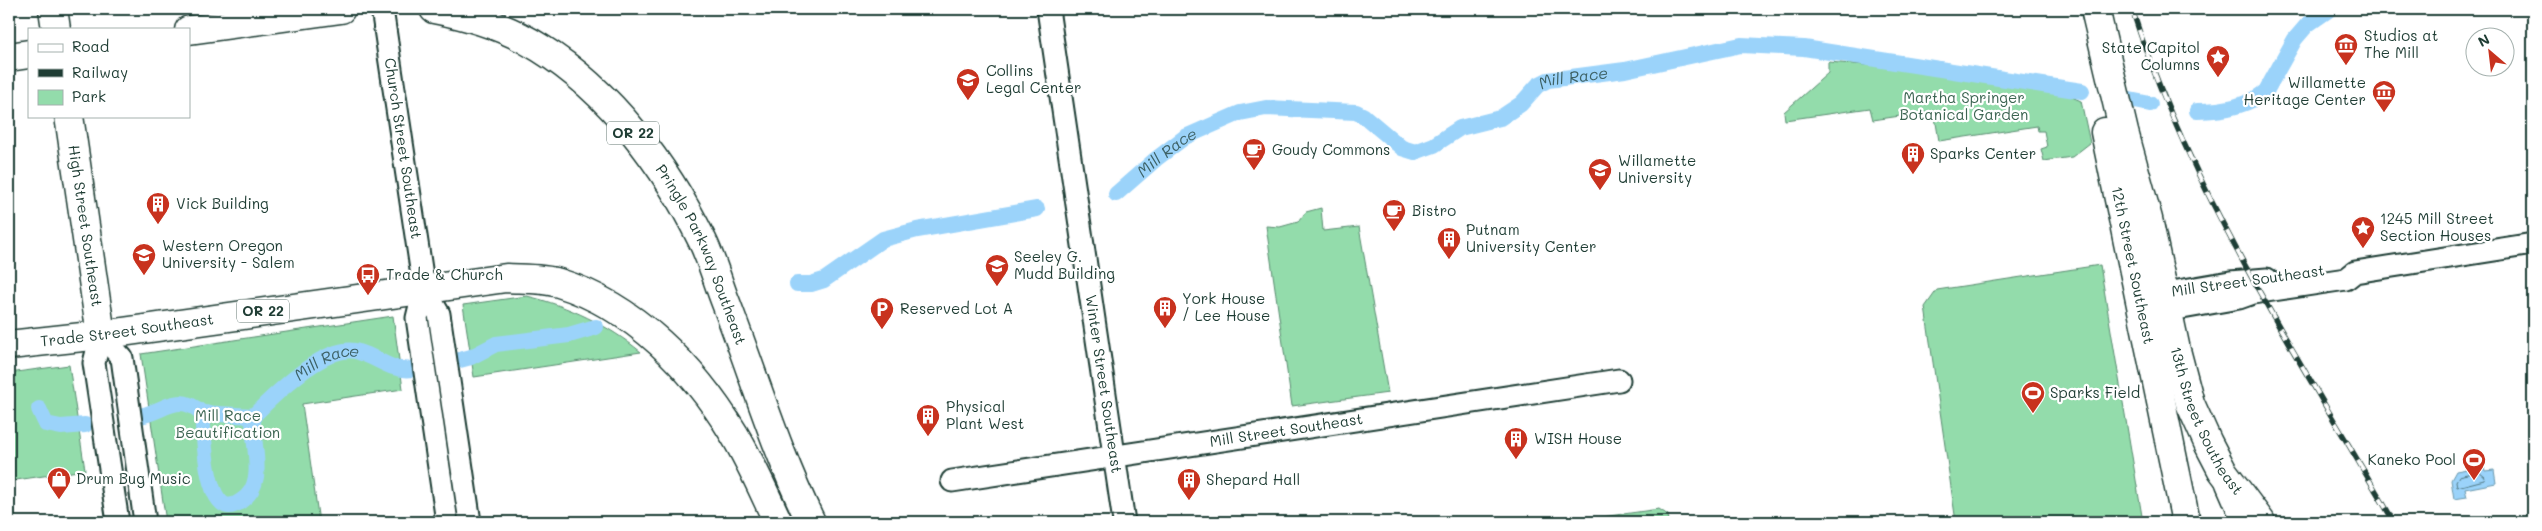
<svg xmlns="http://www.w3.org/2000/svg" width="2542" height="531" viewBox="0 0 2542 531" font-family="Mali,sans-serif">
	<style>
		.green { fill: #93dcab; stroke: #598c70 }
		.water { fill: #9bd3fa; stroke: #6997ab }
		.lines { fill: none; stroke-linecap: round; stroke-linejoin: round }
		.shore { stroke: #517983; stroke-width: 1 }
		.canal { stroke: #9bd3fa; stroke-width: 16 }
		.minor-casing { stroke: #1f3d34; stroke-width: 25 }
		.major-casing { stroke: #1f3d34; stroke-width: 31 }
		.highway-casing { stroke: #1f3d34; stroke-width: 31 }
		.minor { stroke: #fff; stroke-width: 21 }
		.major { stroke: #fff; stroke-width: 28 }
		.highway { stroke: #fff; stroke-width: 28 }
		.rail-casing { stroke: #1f3d34; stroke-width: 5.5 }
		.rail { stroke: #fff; stroke-width: 4; stroke-dasharray: 11; stroke-linecap: butt }
		.labels { text-anchor: middle; stroke-width: 4.5; stroke-linejoin: round; paint-order: stroke }
		.shield { fill: #fff; stroke: #627771; stroke-width: 1 }
		.shield-label { font-size: 14px; font-weight: bold; fill: #1f3d34 }
		.poi-label { font-size: 15px; fill: #1f3d34; stroke: #fff; text-anchor: start }
		.park-label { font-size: 15px; fill: #3c6552; stroke: #fff }
		.street-label { font-size: 15px; fill: #1f3d34; stroke: #fff }
		.water-label { font-size: 16px; font-style: italic; fill: #3e6266; stroke: #fff }
	</style>
	<rect width="100%" height="100%" fill="#fff"/>
	<filter id="ink" filterUnits="userSpaceOnUse"><feTurbulence type="fractalNoise" baseFrequency=".02" numOctaves="2"/><feDisplacementMap in="SourceGraphic" scale="10" xChannelSelector="R" yChannelSelector="G"/><feConvolveMatrix kernelMatrix="1 2 1 2 8 2 1 2 1" color-interpolation-filters="sRGB"/></filter>
	<g filter="url(#ink)">
		<path class="green" d="M 1828,62 L 1903,68 L 2065,94 L 2081,101 L 2090,143 L 2072,157 L 2044,161 L 2041,149 L 2047,147 L 2044,131 L 2038,131 L 2037,126 L 1939,141 L 1934,111 L 1873,120 L 1870,108 L 1785,120 L 1784,112 L 1828,73 Z
			M 1321,208 L 1323,231 L 1359,227 L 1388,393 L 1292,406 L 1266,226 L 1280,227 L 1298,222 L 1306,212 Z
			M 2100,265 L 2143,522 L 1956,522 L 1925,307 L 1937,290 Z
			M 527,296 C 569,306 608,325 641,352 L 474,377 L 463,305 Z
			M 393,316 L 403,389 L 302,404 L 319,522 L 166,522 L 141,354 Z
			M 69,365 L 85,470 L 9,481 L 9,373 Z
			M 1659,509 L 1668,515 L 1669,522 L 1566,522 Z"/>
		<path class="water" d="M 2484,466 L 2485,471 L 2494,470 L 2496,483 L 2465,489 L 2467,497 L 2454,499 L 2451,480 L 2456,471 Z"/>
		<g class="lines">
			<path class="shore" d="M 2479,472 L 2485,477 L 2484,480 L 2457,487 L 2456,481 L 2459,476 Z"/>
			<g class="canal">
				<path d="M 2130,100 L 2150,104"/>
				<path d="M 2197,111 C 2221,111 2247,107 2266,91 L 2295,39 L 2307,25 L 2330,9"/>
				<path id="s1" d="M 1116,194 L 1156,159 L 1185,137 L 1240,113 L 1266,108 L 1356,112 L 1364,116 L 1402,148 L 1415,152 L 1434,145 L 1460,128 L 1500,118 L 1521,104 L 1538,85 L 1548,80 L 1625,70 L 1741,45 L 1804,48 L 2082,91"/>
				<path d="M 797,284 L 811,284 L 824,280 L 883,239 L 917,230 L 1037,209"/>
				<path d="M 456,361 L 471,357 L 496,344 L 569,335 L 596,327"/>
				<path d="M 39,409 L 46,424 L 61,427 L 85,425"/>
				<path d="M 202,413 L 253,416"/>
				<path id="s2" d="M 140,416 C 167,410 178,392 202,413 C 204,431 205,528 241,501 C 250,495 254,488 256,477 C 259,460 252,435 253,416 C 275,395 327,341 359,352 C 379,358 392,372 413,369"/>
			</g>
			<g class="minor-casing">
				<g id="minor">
					<path id="s3" d="M 382,9 L 424,289 L 417,318 L 447,522"/>
					<path id="s4" d="M 1048,9 L 1124,522"/>
					<path d="M 424,289 L 439,314 L 470,522"/>
					<path d="M 2149,296 L 2230,282 L 2267,279"/>
					<path d="M 2154,313 L 2239,298 L 2253,293 L 2346,279 L 2355,272 L 2533,244"/>
					<path d="M 101,335 L 122,358 L 145,522"/>
					<path d="M 101,335 L 94,363 L 118,522"/>
					<path id="s5" d="M 952,481 L 1619,380"/>
				</g>
			</g>
			<g class="major-casing">
				<g id="major">
					<path d="M 53,9 L 56,29"/>
					<path id="s6" d="M 2095,9 L 2124,132 L 2148,219 L 2176,350 L 2190,403 L 2208,443 L 2222,470 L 2261,522"/>
					<path id="s7" d="M 69,116 L 101,335"/>
					<path id="s8" d="M 2105,132 L 2186,522"/>
				</g>
			</g>
			<g class="highway-casing">
				<g id="highway">
					<path id="s9" d="M 434,9 C 471,16 509,28 540,48 C 611,92 666,166 702,240 C 712,260 718,283 726,303 C 754,376 777,453 811,522"/>
					<path d="M 189,30 L 341,9"/>
					<path d="M 9,57 L 29,54"/>
					<path id="s10" d="M 9,345 L 101,335 L 506,278 C 523,279 542,278 559,283 C 634,306 694,368 734,434 C 751,462 764,493 778,522"/>
					<path d="M 2230,483 L 2247,522"/>
				</g>
			</g>
			<use href="#minor" class="minor"/>
			<use href="#major" class="major"/>
			<use href="#highway" class="highway"/>
			<g class="rail-casing">
				<path id="rail" d="M 2132,9 C 2190,192 2298,357 2394,522"/>
			</g>
			<use href="#rail" class="rail"/>
		</g>
	</g>
	<defs>
		<g id="museum-pin" transform="scale(1.25)"><path d="M0 17L-7.5 6A9.5 9.5 0 1 1 7.5 6Z" fill="#c8321e" stroke="#fff"/><path d="M0-6L6-3V-2H-6V-3ZM-5-1h2V3h-2ZM-1-1h2V3h-2ZM3-1h2V3H3ZM-6 4H6V6H-6Z" fill="#fff"/></g>
		<g id="sight-pin" transform="scale(1.25)"><path d="M0 17L-7.5 6A9.5 9.5 0 1 1 7.5 6Z" fill="#c8321e" stroke="#fff"/><path d="M0-6L1.8-2.2L6-1.7L2.9 1.2L3.7 5.4L0 3.3L-3.7 5.4L-2.9 1.2L-6-1.7L-1.8-2.2Z" fill="#fff"/></g>
		<g id="university-pin" transform="scale(1.25)"><path d="M0 17L-7.5 6A9.5 9.5 0 1 1 7.5 6Z" fill="#c8321e" stroke="#fff"/><path d="M0-5L7-2L0 1L-7-2ZM-4 1L0 2.5L4 1V4Q0 6-4 4Z" fill="#fff"/></g>
		<g id="cafe-pin" transform="scale(1.25)"><path d="M0 17L-7.5 6A9.5 9.5 0 1 1 7.5 6Z" fill="#c8321e" stroke="#fff"/><path d="M-5.5-4.5H6V0H3Q3 3.5 0 3.5H-2.5Q-5.5 3.5-5.5 0ZM3-3.2v2h1.7v-2ZM-6 4.5H4V6H-6Z" fill="#fff"/></g>
		<g id="building-pin" transform="scale(1.25)"><path d="M0 17L-7.5 6A9.5 9.5 0 1 1 7.5 6Z" fill="#c8321e" stroke="#fff"/><path d="M-4-6H4V6H1V3H-1V6H-4ZM-2.5-4.3h1.7v1.8h-1.7ZM.8-4.3h1.7v1.8H.8ZM-2.5-1h1.7V.8h-1.7ZM.8-1h1.7V.8H.8Z" fill="#fff"/></g>
		<g id="bus-pin" transform="scale(1.25)"><path d="M0 17L-7.5 6A9.5 9.5 0 1 1 7.5 6Z" fill="#c8321e" stroke="#fff"/><path d="M-5-6H5V4H4V6H2V4H-2V6H-4V4H-5ZM-3.5-4V0h7V-4ZM-3.5 1.2v1.5H-2V1.2ZM2 1.2v1.5H3.5V1.2Z" fill="#fff"/></g>
		<g id="parking-pin" transform="scale(1.25)"><path d="M0 17L-7.5 6A9.5 9.5 0 1 1 7.5 6Z" fill="#c8321e" stroke="#fff"/><path d="M-3.5-5.5H1a3.5 3.5 0 0 1 0 7H-1V5.5H-3.5ZM-1-3.4V-.6H.8a1.4 1.4 0 0 0 0-2.8Z" fill="#fff"/></g>
		<g id="stadium-pin" transform="scale(1.25)"><path d="M0 17L-7.5 6A9.5 9.5 0 1 1 7.5 6Z" fill="#c8321e" stroke="#fff"/><path d="M0-5a6.5 5 0 1 0 0 10a6.5 5 0 1 0 0-10ZM-3.5-1.8h7v3.6h-7Z" fill="#fff"/></g>
		<g id="shop-pin" transform="scale(1.25)"><path d="M0 17L-7.5 6A9.5 9.5 0 1 1 7.5 6Z" fill="#c8321e" stroke="#fff"/><path d="M-5-2.5h2.3a2.7 3.5 0 0 1 5.4 0H5L5.5 6h-11ZM-1.5-2.5h3a1.5 2.3 0 0 0-3 0Z" fill="#fff"/></g>
	</defs>
	<g fill-rule="evenodd">
		<use href="#museum-pin" x="2346" y="45"/>
		<use href="#sight-pin" x="2218" y="57"/>
		<use href="#university-pin" x="968" y="80"/>
		<use href="#museum-pin" x="2384" y="92"/>
		<use href="#cafe-pin" x="1254" y="150"/>
		<use href="#building-pin" x="1913" y="154"/>
		<use href="#university-pin" x="1600" y="170"/>
		<use href="#building-pin" x="158" y="204"/>
		<use href="#cafe-pin" x="1394" y="211"/>
		<use href="#sight-pin" x="2363" y="228"/>
		<use href="#building-pin" x="1449" y="239"/>
		<use href="#university-pin" x="144" y="255"/>
		<use href="#university-pin" x="997" y="266"/>
		<use href="#bus-pin" x="368" y="275"/>
		<use href="#building-pin" x="1165" y="308"/>
		<use href="#parking-pin" x="882" y="309"/>
		<use href="#stadium-pin" x="2033" y="393"/>
		<use href="#building-pin" x="928" y="416"/>
		<use href="#building-pin" x="1516" y="439"/>
		<use href="#stadium-pin" x="2474" y="460"/>
		<use href="#shop-pin" x="59" y="479"/>
		<use href="#building-pin" x="1189" y="480"/>
	</g>
	<g class="labels">
		<g class="shield">
			<rect x="607" y="121.5" width="52" height="23" rx="4"/>
			<rect x="237" y="299.5" width="52" height="23" rx="4"/>
		</g>
		<g class="shield-label">
			<text x="633" y="138">OR 22</text>
			<text x="263" y="316">OR 22</text>
		</g>
		<g class="poi-label">
			<text x="2364" y="41">Studios at<tspan x="2364" dy="17">The Mill</tspan></text>
			<text x="2200" y="53" text-anchor="end">State Capitol<tspan x="2200" dy="17">Columns</tspan></text>
			<text x="986" y="76">Collins<tspan x="986" dy="17">Legal Center</tspan></text>
			<text x="2366" y="88" text-anchor="end">Willamette<tspan x="2366" dy="17">Heritage Center</tspan></text>
			<text x="1272" y="155">Goudy Commons</text>
			<text x="1930" y="159">Sparks Center</text>
			<text x="1618" y="166">Willamette<tspan x="1618" dy="17">University</tspan></text>
			<text x="176" y="209">Vick Building</text>
			<text x="1412" y="216">Bistro</text>
			<text x="2380" y="224">1245 Mill Street<tspan x="2380" dy="17">Section Houses</tspan></text>
			<text x="1466" y="235">Putnam<tspan x="1466" dy="17">University Center</tspan></text>
			<text x="162" y="251">Western Oregon<tspan x="162" dy="17">University - Salem</tspan></text>
			<text x="1014" y="262">Seeley G.<tspan x="1014" dy="17">Mudd Building</tspan></text>
			<text x="386" y="280">Trade &amp; Church</text>
			<text x="1182" y="304">York House<tspan x="1182" dy="17">/ Lee House</tspan></text>
			<text x="900" y="314">Reserved Lot A</text>
			<text x="2050" y="398">Sparks Field</text>
			<text x="946" y="412">Physical<tspan x="946" dy="17">Plant West</tspan></text>
			<text x="1534" y="444">WISH House</text>
			<text x="2456" y="465" text-anchor="end">Kaneko Pool</text>
			<text x="76" y="484">Drum Bug Music</text>
			<text x="1206" y="485">Shepard Hall</text>
		</g>
		<g class="park-label">
			<text x="1964" y="103">Martha Springer<tspan x="1964" dy="17">Botanical Garden</tspan></text>
			<text x="228" y="421">Mill Race<tspan x="228" dy="17">Beautification</tspan></text>
		</g>
		<g class="street-label">
			<text dy="5" stroke="none"><textPath href="#s3" startOffset="141">Church Street Southeast</textPath></text>
			<text dy="5" stroke="none"><textPath href="#s7" startOffset="111">High Street Southeast</textPath></text>
			<text dy="5" stroke="none"><textPath href="#s9" startOffset="381">Pringle Parkway Southeast</textPath></text>
			<text dy="5" stroke="none"><textPath href="#s8" startOffset="136">12th Street Southeast</textPath></text>
			<text transform="translate(2248 281) rotate(-8)" y="5">Mill Street Southeast</text>
			<text dy="5" stroke="none"><textPath href="#s10" startOffset="119">Trade Street Southeast</textPath></text>
			<text dy="5" stroke="none"><textPath href="#s4" startOffset="379">Winter Street Southeast</textPath></text>
			<text dy="5" stroke="none"><textPath href="#s6" startOffset="428">13th Street Southeast</textPath></text>
			<text dy="5" stroke="none"><textPath href="#s5" startOffset="338">Mill Street Southeast</textPath></text>
		</g>
		<g class="water-label">
			<text dy="6" stroke="none"><textPath href="#s1" startOffset="518">Mill Race</textPath></text>
			<text dy="6" stroke="none"><textPath href="#s1" startOffset="66">Mill Race</textPath></text>
			<text dy="6" stroke="none"><textPath href="#s2" startOffset="365">Mill Race</textPath></text>
		</g>
	</g>
	<rect width="2542" height="531" fill="none" stroke="#fff" stroke-width="30"/>
	<rect x="15" y="15" width="2512" height="501" fill="none" stroke="#1f3d34" stroke-width="2" filter="url(#ink)"/>
	<rect x="28" y="28" width="162" height="90" fill="#ffffff" stroke="#a5b1ae"/>
	<rect x="38" y="44" width="25" height="8" fill="#ffffff" stroke="#a5b1ae"/>
	<text x="72" y="52" font-size="15" fill="#1f3d34">Road</text>
	<rect x="38" y="69" width="25" height="8" fill="#1f3d34" stroke="#a5b1ae"/>
	<text x="72" y="78" font-size="15" fill="#1f3d34">Railway</text>
	<rect x="38" y="90" width="25" height="15" fill="#93dcab" stroke="#a5b1ae"/>
	<text x="72" y="102" font-size="15" fill="#1f3d34">Park</text>
	<g transform="translate(2490 52) rotate(332)"><circle r="24" fill="#ffffff" stroke="#a5b1ae"/>
	<path d="M0-4L9 19L0 12L-9 19Z" fill="#c8321e"/>
	<text y="-8" font-size="14" font-weight="bold" text-anchor="middle" fill="#1f3d34">N</text>
	</g>
</svg>
